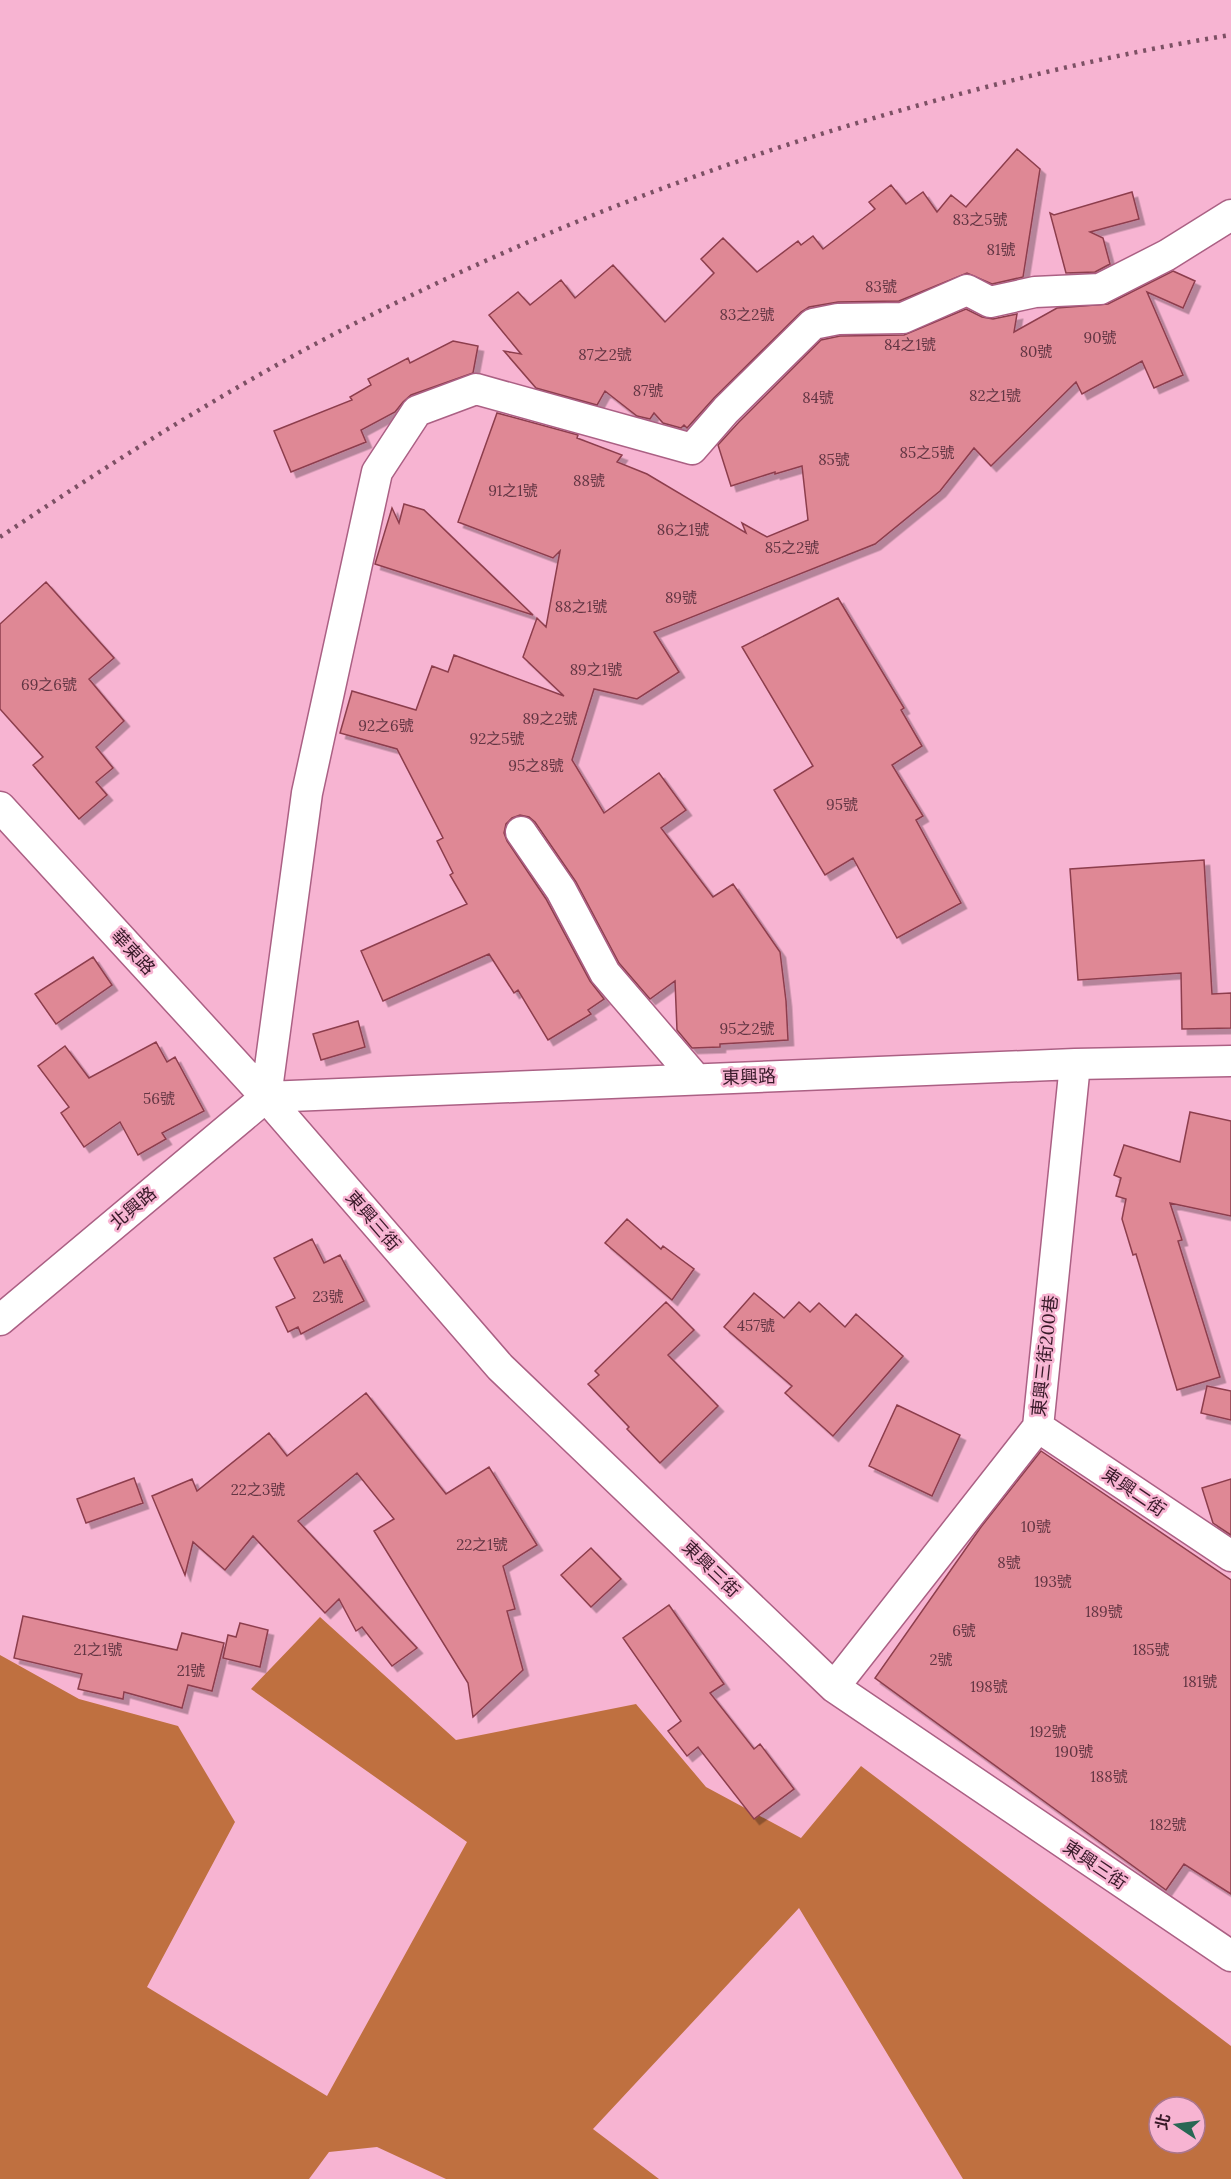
<svg xmlns="http://www.w3.org/2000/svg" width="1231" height="2179" viewBox="0 0 1231 2179" font-family="Lora,'Noto Sans TC',serif">
	<style>
		.forest { fill: #bf7040; fill-rule: evenodd }
		.building { fill: #df8895; stroke: #8d3e4d; stroke-width: 1.5; filter: url(#shadow) }
		.lines { fill: none; stroke-linecap: round; stroke-linejoin: round }
		.minor-casing { stroke: #ab6084; stroke-width: 33 }
		.minor { stroke: #fff; stroke-width: 30 }
		.rail { stroke: #7c5064; stroke-width: 4.5; stroke-dasharray: 3 6; stroke-linecap: butt }
		.labels { text-anchor: middle; stroke-width: 5; stroke-linejoin: round; paint-order: stroke }
		.number-label { font-size: 15px; fill: #623543 }
		.street-label { font-size: 18px; fill: #381928; stroke: #f7b4d2 }
	</style>
	<defs>
		<filter id="shadow"><feDropShadow dx="5.5" dy="5.5" stdDeviation="0" flood-color="#0004"/></filter>
	</defs>
	<rect width="100%" height="100%" fill="#f7b4d2"/>
	<path class="forest" d="M 320,1617 L 456,1740 L 636,1704 L 706,1787 L 801,1838 L 861,1766 L 1231,2046 L 1231,2179 L 963,2179 L 799,1908 L 593,2129 L 659,2179 L 446,2179 L 377,2147 L 329,2152 L 309,2179 L 0,2179 L 0,1655 L 79,1699 L 178,1726 L 235,1822 L 147,1987 L 327,2096 L 467,1842 L 251,1689 ZM 1159,2107 L 1195,2107 L 1195,2143 L 1159,2143 Z"/>
	<path class="building" d="M 1017,149 L 1040,169 L 1023,277 L 992,284 L 967,273 L 899,301 L 838,302 L 809,307 L 801,312 L 714,398 L 687,428 L 684,425 L 681,428 L 663,423 L 654,413 L 650,419 L 637,416 L 605,391 L 597,405 L 536,388 L 504,351 L 521,354 L 489,315 L 518,292 L 530,305 L 561,280 L 575,298 L 613,265 L 665,322 L 714,273 L 701,259 L 723,238 L 757,272 L 798,241 L 801,245 L 813,236 L 823,249 L 875,209 L 869,202 L 891,185 L 906,204 L 923,192 L 937,212 L 951,195 L 966,207 Z
		M 1132,192 L 1139,219 L 1090,232 L 1103,238 L 1110,264 L 1095,272 L 1066,273 L 1050,213 L 1054,215 Z
		M 1173,271 L 1195,281 L 1183,308 L 1147,292 L 1183,375 L 1154,388 L 1142,361 L 1082,394 L 1076,382 L 991,466 L 974,448 L 940,491 L 875,544 L 654,632 L 679,672 L 637,699 L 594,689 L 572,760 L 604,813 L 659,773 L 686,810 L 661,828 L 713,897 L 733,884 L 780,952 L 786,1001 L 788,1040 L 720,1044 L 720,1047 L 692,1048 L 677,1030 L 675,981 L 650,999 L 619,963 L 576,882 L 535,822 L 529,817 L 520,815 L 512,818 L 506,824 L 504,833 L 507,841 L 546,899 L 590,981 L 604,999 L 588,1010 L 591,1014 L 548,1040 L 518,990 L 514,993 L 489,954 L 383,1001 L 361,951 L 467,904 L 450,875 L 453,873 L 437,841 L 443,838 L 397,749 L 340,733 L 352,691 L 416,710 L 432,666 L 448,672 L 454,655 L 564,696 L 523,657 L 537,618 L 546,627 L 560,551 L 553,558 L 458,522 L 497,413 L 578,435 L 577,438 L 622,455 L 617,462 L 647,474 L 746,533 L 742,523 L 767,537 L 808,520 L 802,466 L 775,474 L 775,472 L 731,486 L 718,445 L 739,422 L 821,340 L 840,336 L 904,335 L 966,309 L 982,317 L 993,319 L 1017,314 L 1014,332 L 1057,308 L 1108,304 Z
		M 453,341 L 478,346 L 473,373 L 411,395 L 403,402 L 395,412 L 361,430 L 366,442 L 291,472 L 274,431 L 352,400 L 350,397 L 371,385 L 368,379 L 408,358 L 410,363 Z
		M 404,504 L 424,510 L 533,615 L 375,564 L 392,508 L 399,523 Z
		M 46,582 L 114,658 L 89,679 L 124,721 L 96,747 L 113,768 L 96,782 L 107,795 L 79,819 L 33,765 L 43,757 L 0,709 L 0,624 Z
		M 838,598 L 904,708 L 901,710 L 922,746 L 892,765 L 923,816 L 916,820 L 961,903 L 897,938 L 853,858 L 825,875 L 774,790 L 813,766 L 742,647 Z
		M 1204,860 L 1212,994 L 1231,993 L 1231,1028 L 1182,1029 L 1181,973 L 1078,980 L 1070,869 Z
		M 93,957 L 112,985 L 56,1024 L 35,994 Z
		M 358,1021 L 365,1047 L 321,1060 L 313,1034 Z
		M 156,1042 L 167,1062 L 175,1057 L 204,1111 L 162,1133 L 166,1139 L 138,1155 L 120,1122 L 84,1147 L 61,1113 L 69,1107 L 38,1066 L 65,1046 L 89,1078 Z
		M 1190,1112 L 1231,1121 L 1231,1216 L 1170,1203 L 1182,1240 L 1178,1241 L 1220,1377 L 1177,1390 L 1136,1254 L 1133,1255 L 1122,1219 L 1126,1199 L 1116,1196 L 1121,1178 L 1114,1175 L 1124,1145 L 1180,1162 Z
		M 627,1219 L 661,1249 L 663,1246 L 694,1269 L 672,1300 L 605,1243 Z
		M 312,1239 L 324,1263 L 340,1255 L 364,1301 L 301,1334 L 298,1327 L 288,1332 L 276,1307 L 295,1298 L 274,1258 Z
		M 754,1293 L 784,1318 L 799,1302 L 810,1312 L 819,1303 L 845,1327 L 856,1314 L 903,1356 L 833,1436 L 785,1393 L 792,1386 L 724,1327 Z
		M 666,1302 L 694,1330 L 668,1355 L 718,1406 L 660,1463 L 627,1429 L 629,1427 L 588,1384 L 599,1375 L 595,1371 Z
		M 1207,1386 L 1231,1391 L 1231,1420 L 1201,1413 Z
		M 366,1393 L 446,1494 L 489,1467 L 537,1545 L 503,1566 L 515,1609 L 507,1611 L 523,1670 L 473,1717 L 468,1683 L 374,1531 L 394,1519 L 357,1473 L 298,1521 L 417,1648 L 392,1666 L 362,1627 L 356,1631 L 339,1599 L 325,1613 L 253,1536 L 225,1570 L 193,1542 L 185,1575 L 152,1496 L 192,1479 L 197,1491 L 269,1433 L 287,1456 Z
		M 897,1405 L 960,1435 L 932,1496 L 869,1466 Z
		M 1041,1451 L 1231,1580 L 1231,1894 L 1184,1864 L 1166,1890 L 875,1678 L 981,1527 Z
		M 134,1478 L 143,1503 L 86,1523 L 77,1499 Z
		M 1231,1479 L 1231,1535 L 1213,1523 L 1202,1488 Z
		M 591,1548 L 621,1579 L 591,1607 L 561,1575 Z
		M 669,1605 L 724,1684 L 710,1693 L 754,1749 L 760,1744 L 794,1789 L 754,1819 L 698,1747 L 687,1756 L 668,1731 L 681,1721 L 623,1638 Z
		M 23,1616 L 177,1650 L 182,1633 L 224,1643 L 212,1691 L 188,1685 L 182,1708 L 124,1692 L 123,1699 L 78,1689 L 82,1674 L 14,1658 Z
		M 240,1623 L 268,1630 L 260,1667 L 223,1658 L 228,1635 L 236,1637 Z"/>
	<g class="lines">
		<g class="minor-casing">
			<path id="minor" d="M 0,807 L 266,1097 L 500,1367 L 834,1687 L 1231,1956
				M 521,832 L 561,890 L 605,973 L 696,1079
				M 266,1097 L 307,793 L 377,472 L 417,411 L 476,389 L 692,449 L 726,410 L 813,324 L 838,319 L 903,318 L 967,290 L 990,302 L 1035,292 L 1100,289 L 1167,255 L 1231,215
				M 266,1097 L 1075,1064 L 1231,1061
				M 0,1320 L 266,1097
				M 1038,1427 L 1231,1556
				M 834,1687 L 1038,1427 L 1075,1064"/>
		</g>
		<use href="#minor" class="minor"/>
		<path class="rail" d="M 0,537 C 99,471 199,407 304,350 C 498,246 704,165 916,106 C 1019,77 1125,52 1231,35"/>
	</g>
	<g class="labels">
		<g class="number-label">
			<text x="980" y="225">83之5號</text>
			<text x="1001" y="255">81號</text>
			<text x="881" y="292">83號</text>
			<text x="747" y="320">83之2號</text>
			<text x="1100" y="343">90號</text>
			<text x="910" y="350">84之1號</text>
			<text x="1036" y="357">80號</text>
			<text x="605" y="360">87之2號</text>
			<text x="648" y="396">87號</text>
			<text x="995" y="401">82之1號</text>
			<text x="818" y="403">84號</text>
			<text x="927" y="458">85之5號</text>
			<text x="834" y="465">85號</text>
			<text x="589" y="486">88號</text>
			<text x="513" y="496">91之1號</text>
			<text x="683" y="535">86之1號</text>
			<text x="792" y="553">85之2號</text>
			<text x="681" y="603">89號</text>
			<text x="581" y="612">88之1號</text>
			<text x="596" y="675">89之1號</text>
			<text x="49" y="690">69之6號</text>
			<text x="550" y="724">89之2號</text>
			<text x="386" y="731">92之6號</text>
			<text x="497" y="744">92之5號</text>
			<text x="536" y="771">95之8號</text>
			<text x="842" y="810">95號</text>
			<text x="747" y="1034">95之2號</text>
			<text x="159" y="1104">56號</text>
			<text x="328" y="1302">23號</text>
			<text x="756" y="1331">457號</text>
			<text x="258" y="1495">22之3號</text>
			<text x="1036" y="1532">10號</text>
			<text x="482" y="1550">22之1號</text>
			<text x="1009" y="1568">8號</text>
			<text x="1053" y="1587">193號</text>
			<text x="1104" y="1617">189號</text>
			<text x="964" y="1636">6號</text>
			<text x="98" y="1655">21之1號</text>
			<text x="1151" y="1655">185號</text>
			<text x="941" y="1665">2號</text>
			<text x="191" y="1676">21號</text>
			<text x="1200" y="1687">181號</text>
			<text x="989" y="1692">198號</text>
			<text x="1048" y="1737">192號</text>
			<text x="1074" y="1757">190號</text>
			<text x="1109" y="1782">188號</text>
			<text x="1168" y="1830">182號</text>
		</g>
		<g class="street-label">
			<text transform="translate(133 952) rotate(47)" y="6">華東路</text>
			<text transform="translate(749 1077) rotate(-2)" y="6">東興路</text>
			<text transform="translate(133 1208) rotate(-40)" y="6">北興路</text>
			<text transform="translate(373 1221) rotate(49)" y="6">東興三街</text>
			<text transform="translate(1045 1356) rotate(-84)" y="6">東興三街200巷</text>
			<text transform="translate(1134 1492) rotate(34)" y="6">東興二街</text>
			<text transform="translate(711 1569) rotate(44)" y="6">東興三街</text>
			<text transform="translate(1095 1865) rotate(34)" y="6">東興三街</text>
		</g>
	</g>
	<g transform="translate(1177 2125) rotate(283)"><circle r="28" fill="#f7b4d2" stroke="#ab768e" stroke-width="1.5"/>
	<path d="M0-4.5L10 22L0 15L-10 22Z" fill="#286754"/>
	<text y="-9" font-size="16" font-weight="bold" text-anchor="middle" fill="#381928">北</text>
	</g>
</svg>
